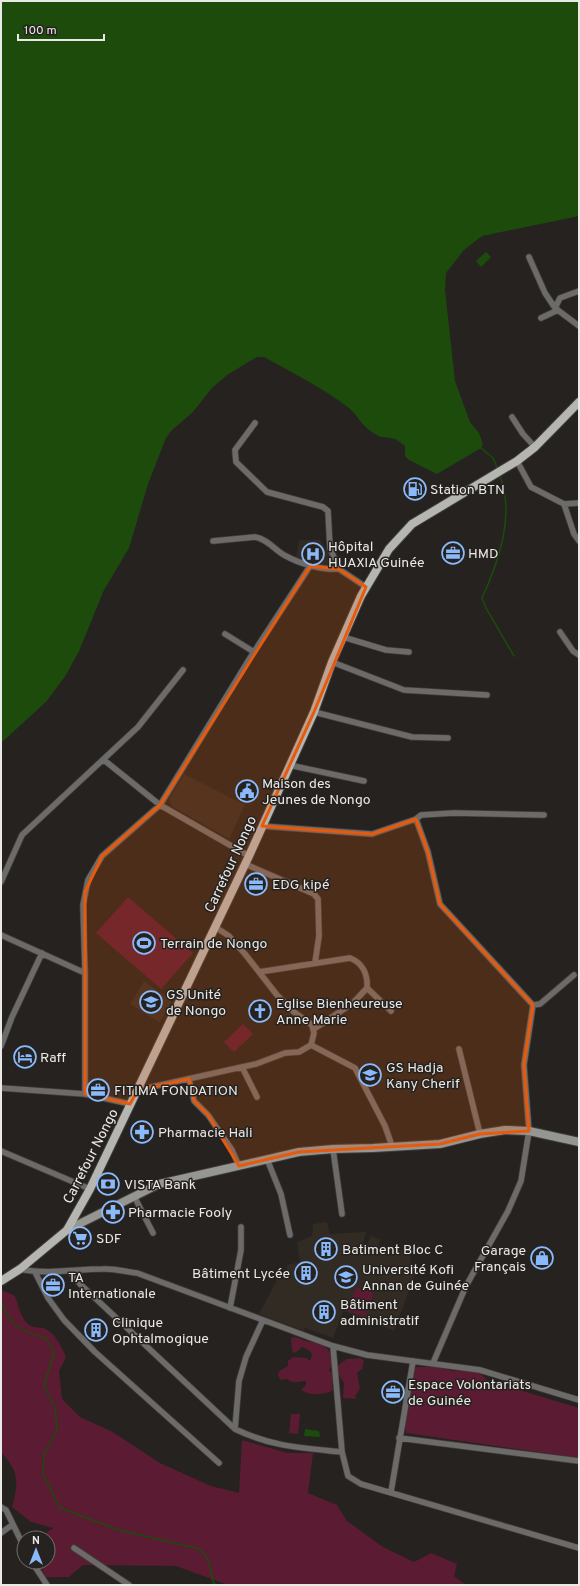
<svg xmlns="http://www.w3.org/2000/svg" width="580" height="1586" viewBox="0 0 580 1586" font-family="Overpass,sans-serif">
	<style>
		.built { fill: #322b23 }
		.green { fill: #5b1b33 }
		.water { fill: #1c4b0c }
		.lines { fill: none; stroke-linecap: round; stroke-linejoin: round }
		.stream { stroke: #1c4b0c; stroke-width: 1.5 }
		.street-casing { stroke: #413e3b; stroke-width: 7 }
		.secondary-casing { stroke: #413e3b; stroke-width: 10 }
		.primary-casing { stroke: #413e3b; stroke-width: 10 }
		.street { stroke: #6c6b69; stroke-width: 5.5 }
		.secondary { stroke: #959592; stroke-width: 8 }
		.primary { stroke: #b5b5b1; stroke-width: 8 }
		.marked { fill: #e8590c; fill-opacity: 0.2; stroke: #e8590c; stroke-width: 3; stroke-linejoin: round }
		.labels { text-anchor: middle; stroke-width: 3; stroke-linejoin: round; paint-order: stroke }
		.poi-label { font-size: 14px; fill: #ebe9e7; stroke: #25221f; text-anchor: start }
		.street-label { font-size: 14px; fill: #ebe9e7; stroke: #25221f }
	</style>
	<rect width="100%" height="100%" fill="#25221f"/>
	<path class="built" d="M 299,540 L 320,540 L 328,552 L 333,563 L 330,567 L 306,562 L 296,557 Z
		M 184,774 L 245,805 L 229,839 L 171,806 L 169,799 Z
		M 144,981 L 172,1001 L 160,1023 L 130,1004 Z
		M 327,1222 L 330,1234 L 366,1232 L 363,1243 L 367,1244 L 371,1236 L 380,1239 L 379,1246 L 389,1250 L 410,1251 L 411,1265 L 417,1269 L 394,1331 L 343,1311 L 333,1338 L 305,1328 L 304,1331 L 259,1314 L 277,1280 L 278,1274 L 287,1273 L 287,1265 L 300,1262 L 297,1242 L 312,1236 L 313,1224 Z"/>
	<path class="green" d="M 128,897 L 193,953 L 161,989 L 96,933 Z
		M 243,1024 L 253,1034 L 234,1052 L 224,1042 Z
		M 356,1287 L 374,1293 L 365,1317 L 347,1311 Z
		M 2,1290 L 15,1296 C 18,1304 20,1315 26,1322 C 31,1328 36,1327 43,1328 C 54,1331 62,1347 66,1357 L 59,1371 L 62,1399 L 80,1417 L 111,1431 L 160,1463 L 211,1486 L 239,1493 L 242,1440 L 288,1453 L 313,1453 L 308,1493 L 337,1505 L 347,1521 L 383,1547 L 414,1562 L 431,1553 L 457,1564 L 454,1576 L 466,1585 L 228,1585 L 176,1566 L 83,1565 L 69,1577 L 46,1577 L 38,1562 L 48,1562 L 48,1538 L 39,1538 L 53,1528 L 31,1522 L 12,1507 C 19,1482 19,1472 1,1452 Z
		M 295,1337 C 300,1338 303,1341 307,1341 C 324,1345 333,1347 332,1367 L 330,1368 L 329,1371 L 333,1372 L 334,1382 L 332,1386 L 333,1390 C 326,1395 309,1396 301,1390 L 306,1385 L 306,1381 C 299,1381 294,1385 287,1379 L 280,1380 L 278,1375 L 279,1371 L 288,1366 L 288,1361 L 293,1357 L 307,1358 L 310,1361 L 312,1355 L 310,1351 L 302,1347 L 298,1351 L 294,1353 L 292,1350 L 291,1338 Z
		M 359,1358 L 364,1360 L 362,1369 L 357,1373 L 360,1389 L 355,1396 L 357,1399 L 343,1398 L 344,1383 L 337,1372 L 337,1366 L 347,1359 Z
		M 417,1367 L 435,1367 L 454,1371 L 473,1371 L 479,1372 L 487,1380 L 579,1408 L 579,1458 L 406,1433 L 405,1424 L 413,1382 L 408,1377 L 410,1372 Z
		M 291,1414 L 300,1414 L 298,1434 L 289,1433 Z"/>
	<path class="water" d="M 1,1 L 579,1 L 579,216 L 482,236 L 464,250 L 446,273 L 445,290 L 455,381 L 470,422 L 479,433 L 483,444 L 481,448 L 437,474 L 409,460 L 405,456 L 405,446 C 402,444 398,440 395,439 C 384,436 383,440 372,432 C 362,426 358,416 349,408 C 323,388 293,373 264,357 L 257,357 L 227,375 L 212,388 L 193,412 L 171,431 L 166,438 L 148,484 L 129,548 L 104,590 L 79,651 L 66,675 L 46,702 L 1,743 Z
		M 486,252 L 491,257 L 481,267 L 476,261 Z
		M 305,1429 L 319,1431 L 320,1437 L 304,1436 Z"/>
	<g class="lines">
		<path class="stream" d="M 481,448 L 493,458 L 498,470
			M 500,476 C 515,515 499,561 482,598 L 486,608 L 514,656
			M 1,1301 C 9,1325 23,1332 46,1338 L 54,1353 L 44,1386 L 55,1408 L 57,1430 L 44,1454 L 43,1474 L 60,1508 L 119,1530 L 200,1549 L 209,1561 L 213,1582 L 216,1585"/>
		<g class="street-casing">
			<path id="street" d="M 529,257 L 545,293 L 555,308
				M 579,291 L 560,298 L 555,308 L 579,326
				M 541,318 L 558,310
				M 512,417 L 523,434 L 535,447
				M 255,423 L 235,450 L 236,462 L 267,492 L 323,507 L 328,511 L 330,548 L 339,569 L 366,587
				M 517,461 L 531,487 L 564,504 L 574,534 L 579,541
				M 564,504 L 579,503
				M 213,541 L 255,537 C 267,539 274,549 284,555 C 300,564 321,570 339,569
				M 560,632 L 573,651 L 579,655
				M 225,634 L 254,652
				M 343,637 L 386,650 L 409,652
				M 332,662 L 404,690 L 487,695
				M 314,712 L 412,737 L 448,738
				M 104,760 L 160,805 L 249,856
				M 289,765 L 364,781
				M 416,819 L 428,852 L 440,904 L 533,1005 L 524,1065 L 529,1131 L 521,1181 L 508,1211 L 466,1286 L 433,1363
				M 262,826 L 372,834 L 416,819 L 421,815 L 454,813 L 544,815
				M 245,864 L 314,894 L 318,899 L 319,936 L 315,963
				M 1,882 L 22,835 L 138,727 L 183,670
				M 1,935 L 85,973
				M 259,972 L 350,958 C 363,963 368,975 367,988 L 353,1003 L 314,1029
				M 367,988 L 391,1011
				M 533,1005 L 540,1004 L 574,975
				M 311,1045 L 355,1068 L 385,1126 L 392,1146
				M 1,1046 L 12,1017 L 42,953
				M 459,1049 L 480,1134
				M 242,1067 L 257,1097
				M 189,1079 L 194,1101 L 208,1115 L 232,1150 L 239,1166
				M 1,1088 L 85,1094 L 130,1104
				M 138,1090 L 256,1064 L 285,1053 L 299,1052 L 311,1045 L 314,1033 L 312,1025 L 294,1012 L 277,995 L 245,954 L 229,936 L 215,927
				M 85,1094 L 85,973 L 83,905 L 88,880 L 102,856 L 160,805 L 250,658 L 310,566
				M 333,1149 L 342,1214
				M 1,1151 L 90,1189
				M 267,1159 L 281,1194 L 290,1235
				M 134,1196 L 153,1233
				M 20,1269 C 48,1275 75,1269 103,1269 C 114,1268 126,1272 137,1273 L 333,1346 L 367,1355 L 480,1370 L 579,1400
				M 35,1272 L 48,1298 L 64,1320 L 95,1352 L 219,1463
				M 70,1272 L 80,1284 L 235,1429 C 272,1447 302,1448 342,1452
				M 230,1308 L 241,1250 L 241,1227
				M 333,1346 L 342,1452 L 348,1476 L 361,1484 L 579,1548
				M 235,1429 L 239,1381 L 246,1357 L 263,1320
				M 399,1438 L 579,1461
				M 391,1492 L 413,1361
				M 1,1507 L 6,1510 L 24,1547
				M 1,1533 L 12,1525
				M 74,1548 L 129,1585
				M 32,1562 L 47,1585"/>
		</g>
		<g class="secondary-casing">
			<path id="secondary" d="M 67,1230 L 159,1184 L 299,1152 L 333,1149 L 373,1148 L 440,1144 L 480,1134 L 505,1130 L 529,1131 L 579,1142"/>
		</g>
		<g class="primary-casing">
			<path id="primary" d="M 1,1281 L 20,1269 L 67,1230 L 90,1189 L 249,856 L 314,712 L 332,662 L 361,596 L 389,549 L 412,524 L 517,461 L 535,447 L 579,402"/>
		</g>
		<use href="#street" class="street"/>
		<use href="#secondary" class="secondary"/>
		<use href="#primary" class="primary"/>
	</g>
	<path class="marked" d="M 310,566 L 339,569 L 366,587 L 314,712 L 262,826 L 372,834 L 416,819 L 428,852 L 440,904 L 533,1005 L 524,1065 L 529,1131 L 480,1134 L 440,1144 L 299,1152 L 239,1166 L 208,1115 L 194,1101 L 189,1079 L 138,1090 L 130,1104 L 85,1094 L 85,892 L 102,856 L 160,805 Z"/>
	<defs>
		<g id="fuel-ring" transform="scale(1.15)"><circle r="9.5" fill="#25221f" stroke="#8abafc" stroke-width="1.5"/><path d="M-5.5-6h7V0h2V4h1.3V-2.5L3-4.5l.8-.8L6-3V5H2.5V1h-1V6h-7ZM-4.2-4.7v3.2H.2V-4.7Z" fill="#8abafc"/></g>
		<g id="office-ring" transform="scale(1.15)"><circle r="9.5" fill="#25221f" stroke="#8abafc" stroke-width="1.5"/><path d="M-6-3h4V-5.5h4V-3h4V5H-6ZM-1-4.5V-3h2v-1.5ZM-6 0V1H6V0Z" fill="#8abafc"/></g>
		<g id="hospital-ring" transform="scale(1.15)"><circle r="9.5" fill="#25221f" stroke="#8abafc" stroke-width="1.5"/><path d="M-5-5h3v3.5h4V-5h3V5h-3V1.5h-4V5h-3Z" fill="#8abafc"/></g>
		<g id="civic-ring" transform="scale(1.15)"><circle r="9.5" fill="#25221f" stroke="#8abafc" stroke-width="1.5"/><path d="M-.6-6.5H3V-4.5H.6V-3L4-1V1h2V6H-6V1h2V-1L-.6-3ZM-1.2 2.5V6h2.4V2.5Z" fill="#8abafc"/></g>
		<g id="stadium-ring" transform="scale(1.15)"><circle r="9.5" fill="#25221f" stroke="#8abafc" stroke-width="1.5"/><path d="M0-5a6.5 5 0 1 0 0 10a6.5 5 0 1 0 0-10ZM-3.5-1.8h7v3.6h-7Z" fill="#8abafc"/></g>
		<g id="school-ring" transform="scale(1.15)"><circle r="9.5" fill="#25221f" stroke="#8abafc" stroke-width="1.5"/><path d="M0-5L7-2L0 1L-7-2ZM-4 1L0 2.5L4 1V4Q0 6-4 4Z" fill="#8abafc"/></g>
		<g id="church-ring" transform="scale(1.15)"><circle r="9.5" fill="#25221f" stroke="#8abafc" stroke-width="1.5"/><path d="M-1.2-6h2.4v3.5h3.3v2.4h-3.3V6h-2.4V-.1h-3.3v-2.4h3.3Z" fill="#8abafc"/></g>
		<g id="hotel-ring" transform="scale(1.15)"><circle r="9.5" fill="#25221f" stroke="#8abafc" stroke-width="1.5"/><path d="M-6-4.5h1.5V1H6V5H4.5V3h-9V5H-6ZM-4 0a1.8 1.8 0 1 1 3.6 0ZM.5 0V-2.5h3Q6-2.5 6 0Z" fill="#8abafc"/></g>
		<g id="pharmacy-ring" transform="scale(1.15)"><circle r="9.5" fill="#25221f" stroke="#8abafc" stroke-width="1.5"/><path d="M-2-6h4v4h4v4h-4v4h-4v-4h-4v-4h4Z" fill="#8abafc"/></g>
		<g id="bank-ring" transform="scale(1.15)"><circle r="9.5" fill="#25221f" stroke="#8abafc" stroke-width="1.5"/><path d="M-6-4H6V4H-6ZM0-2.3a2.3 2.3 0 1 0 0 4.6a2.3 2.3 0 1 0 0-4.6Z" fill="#8abafc"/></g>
		<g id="supermarket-ring" transform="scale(1.15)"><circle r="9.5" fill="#25221f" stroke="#8abafc" stroke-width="1.5"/><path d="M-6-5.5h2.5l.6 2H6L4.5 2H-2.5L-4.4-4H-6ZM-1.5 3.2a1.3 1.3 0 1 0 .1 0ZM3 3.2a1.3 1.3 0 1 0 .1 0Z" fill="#8abafc"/></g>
		<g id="building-ring" transform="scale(1.15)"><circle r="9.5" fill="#25221f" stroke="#8abafc" stroke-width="1.5"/><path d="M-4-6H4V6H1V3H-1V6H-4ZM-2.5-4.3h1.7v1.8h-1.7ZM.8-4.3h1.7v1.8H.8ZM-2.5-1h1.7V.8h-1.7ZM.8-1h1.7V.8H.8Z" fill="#8abafc"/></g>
		<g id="shop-ring" transform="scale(1.15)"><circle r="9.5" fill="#25221f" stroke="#8abafc" stroke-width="1.5"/><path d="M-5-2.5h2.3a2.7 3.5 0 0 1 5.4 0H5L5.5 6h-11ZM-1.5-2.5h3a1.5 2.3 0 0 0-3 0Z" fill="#8abafc"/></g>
		<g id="university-ring" transform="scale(1.15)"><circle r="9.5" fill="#25221f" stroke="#8abafc" stroke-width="1.5"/><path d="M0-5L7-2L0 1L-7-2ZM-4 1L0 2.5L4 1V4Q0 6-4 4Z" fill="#8abafc"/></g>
	</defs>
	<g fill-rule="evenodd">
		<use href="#fuel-ring" x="415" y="489"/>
		<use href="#office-ring" x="453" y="553"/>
		<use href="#hospital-ring" x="313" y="554"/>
		<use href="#civic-ring" x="247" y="791"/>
		<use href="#office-ring" x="256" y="884"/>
		<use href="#stadium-ring" x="144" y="943"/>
		<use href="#school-ring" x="151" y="1002"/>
		<use href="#church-ring" x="260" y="1011"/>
		<use href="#hotel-ring" x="25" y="1057"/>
		<use href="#school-ring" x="370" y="1075"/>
		<use href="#office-ring" x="98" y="1090"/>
		<use href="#pharmacy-ring" x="142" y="1132"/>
		<use href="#bank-ring" x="108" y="1184"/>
		<use href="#pharmacy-ring" x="113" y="1212"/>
		<use href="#supermarket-ring" x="80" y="1238"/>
		<use href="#building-ring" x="326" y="1249"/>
		<use href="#shop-ring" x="542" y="1258"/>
		<use href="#building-ring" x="306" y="1273"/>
		<use href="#university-ring" x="346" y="1277"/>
		<use href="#office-ring" x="53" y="1285"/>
		<use href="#building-ring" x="324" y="1312"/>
		<use href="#building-ring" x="96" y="1330"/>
		<use href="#office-ring" x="393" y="1392"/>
	</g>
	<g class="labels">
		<g class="poi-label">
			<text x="430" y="494">Station BTN</text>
			<text x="328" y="551">Hôpital<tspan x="328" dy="16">HUAXIA Guinée</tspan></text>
			<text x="468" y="558">HMD</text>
			<text x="262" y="788">Maison des<tspan x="262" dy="16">Jeunes de Nongo</tspan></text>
			<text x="272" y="889">EDG kipé</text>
			<text x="160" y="948">Terrain de Nongo</text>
			<text x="166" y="999">GS Unité<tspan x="166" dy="16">de Nongo</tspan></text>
			<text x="276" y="1008">Eglise Bienheureuse<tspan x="276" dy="16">Anne Marie</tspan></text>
			<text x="40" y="1062">Raff</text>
			<text x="386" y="1072">GS Hadja<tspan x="386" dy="16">Kany Cherif</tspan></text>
			<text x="114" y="1095">FITIMA FONDATION</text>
			<text x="158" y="1137">Pharmacie Hali</text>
			<text x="124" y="1189">VISTA Bank</text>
			<text x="128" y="1217">Pharmacie Fooly</text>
			<text x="96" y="1243">SDF</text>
			<text x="342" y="1254">Batiment Bloc C</text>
			<text x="526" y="1255" text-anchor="end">Garage<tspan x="526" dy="16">Français</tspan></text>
			<text x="362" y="1274">Université Kofi<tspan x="362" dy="16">Annan de Guinée</tspan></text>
			<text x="290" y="1278" text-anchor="end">Bâtiment Lycée</text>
			<text x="68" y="1282">TA<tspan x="68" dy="16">Internationale</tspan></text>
			<text x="340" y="1309">Bâtiment<tspan x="340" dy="16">administratif</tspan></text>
			<text x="112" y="1327">Clinique<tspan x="112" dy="16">Ophtalmogique</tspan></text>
			<text x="408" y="1389">Espace Volontariats<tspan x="408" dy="16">de Guinée</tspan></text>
		</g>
		<g class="street-label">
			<text transform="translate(230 864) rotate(-65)" y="5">Carrefour Nongo</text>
			<text transform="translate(90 1156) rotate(-63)" y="5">Carrefour Nongo</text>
		</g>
	</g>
	<rect width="580" height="1586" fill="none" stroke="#ebe9e7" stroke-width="4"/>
	<g transform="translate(36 1550)"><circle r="19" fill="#25221f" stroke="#74726f"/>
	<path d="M0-3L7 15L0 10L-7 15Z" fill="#8abafc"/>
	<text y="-6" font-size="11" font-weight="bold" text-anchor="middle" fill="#ebe9e7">N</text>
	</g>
	<path d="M18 34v6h86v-6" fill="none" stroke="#ebe9e7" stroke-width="2"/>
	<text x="24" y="34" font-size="12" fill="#ebe9e7" stroke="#25221f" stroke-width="3" paint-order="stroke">100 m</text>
</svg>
